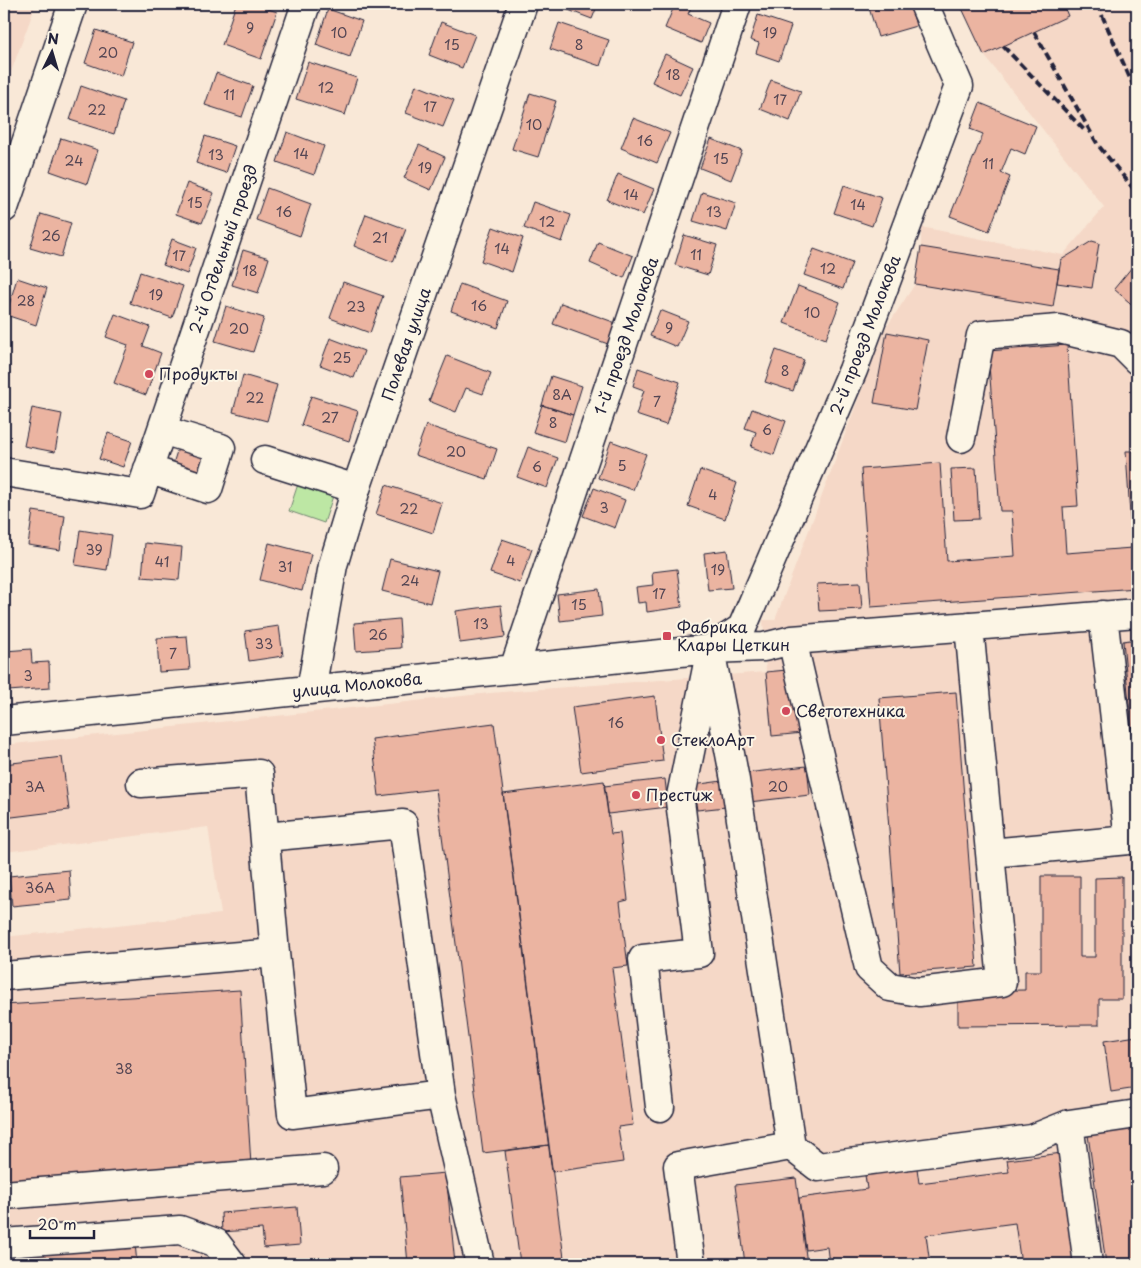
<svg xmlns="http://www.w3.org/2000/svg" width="1141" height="1268" viewBox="0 0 1141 1268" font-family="'Playpen Sans',sans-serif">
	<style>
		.built { fill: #f5d8c7 }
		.green { fill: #bde7a4; stroke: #708470 }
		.building { fill: #ebb4a1; stroke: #22223b }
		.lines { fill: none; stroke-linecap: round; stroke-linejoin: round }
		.minor-casing { stroke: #22223b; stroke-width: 31 }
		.minor { stroke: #fcf5e5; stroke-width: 28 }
		.rail { stroke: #22223b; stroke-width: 4; stroke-dasharray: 8 4; stroke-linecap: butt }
		.poi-dot { fill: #d1495b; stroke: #fcf5e5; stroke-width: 2 }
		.labels { text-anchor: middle; stroke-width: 4; stroke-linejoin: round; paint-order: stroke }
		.number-label { font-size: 14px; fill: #544654 }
		.street-label { font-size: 16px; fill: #22223b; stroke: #fcf5e5 }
		.poi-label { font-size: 16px; fill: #22223b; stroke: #fcf5e5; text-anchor: start }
	</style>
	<rect width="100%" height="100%" fill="#f9e8d7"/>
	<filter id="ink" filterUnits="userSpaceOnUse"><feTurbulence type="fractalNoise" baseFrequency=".02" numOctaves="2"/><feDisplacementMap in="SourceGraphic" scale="10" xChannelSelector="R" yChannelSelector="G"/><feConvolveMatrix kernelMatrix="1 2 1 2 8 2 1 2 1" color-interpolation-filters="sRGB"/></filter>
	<g filter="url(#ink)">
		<path class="built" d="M 4,4 L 36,4 L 8,80 L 4,79 Z
			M 960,4 L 1137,4 L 1137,1264 L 4,1264 L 4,937 L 221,914 L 208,827 L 4,852 L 4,745 L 490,693 L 766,672 L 763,620 L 775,620 L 884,331 L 915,284 L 921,247 L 921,227 L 1063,255 L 1104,207 L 984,55 Z"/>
		<path class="green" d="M 298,484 L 333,496 L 324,523 L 289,511 Z"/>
		<path class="building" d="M 236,4 L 254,4 L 277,12 L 261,59 L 222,45 Z
			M 564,4 L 598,4 L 592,19 L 563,8 Z
			M 675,4 L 692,5 L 688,14 L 709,23 L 701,43 L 665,28 Z
			M 886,4 L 910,4 L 916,26 L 878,37 L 869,8 Z
			M 960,4 L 1063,4 L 1068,16 L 984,55 Z
			M 328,9 L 362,21 L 350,57 L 316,45 Z
			M 758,15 L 791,26 L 779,61 L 756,53 L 759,43 L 750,40 Z
			M 441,22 L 475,35 L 462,68 L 429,55 Z
			M 559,23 L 609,40 L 600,66 L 550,49 Z
			M 96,30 L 132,42 L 121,76 L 85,63 Z
			M 665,54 L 693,67 L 680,95 L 652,82 Z
			M 308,62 L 357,78 L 345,115 L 296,99 Z
			M 216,73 L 253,86 L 242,117 L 205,105 Z
			M 771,80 L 801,91 L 790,121 L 760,109 Z
			M 416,85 L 454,100 L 443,127 L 406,113 Z
			M 81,86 L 124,101 L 114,134 L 70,120 Z
			M 530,93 L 556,101 L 538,157 L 512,149 Z
			M 980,103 L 1036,126 L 1025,154 L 1011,148 L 1001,173 L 1010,177 L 989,231 L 950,216 L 983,134 L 970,129 Z
			M 633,118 L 670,133 L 657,163 L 621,148 Z
			M 287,132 L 324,146 L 314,175 L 277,162 Z
			M 205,136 L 235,146 L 226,173 L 196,163 Z
			M 61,138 L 98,150 L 87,184 L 50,171 Z
			M 711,139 L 742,151 L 731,180 L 700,168 Z
			M 419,145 L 445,157 L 431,190 L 404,178 Z
			M 618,174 L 654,189 L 643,215 L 607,200 Z
			M 187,183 L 214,193 L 202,223 L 176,214 Z
			M 844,185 L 882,198 L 872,226 L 834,213 Z
			M 267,188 L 311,204 L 300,236 L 256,220 Z
			M 702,192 L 736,203 L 727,231 L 693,221 Z
			M 533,202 L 571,215 L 562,242 L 524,228 Z
			M 41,214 L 71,223 L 61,257 L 30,248 Z
			M 366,214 L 406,229 L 393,262 L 354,246 Z
			M 493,227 L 523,238 L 512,272 L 481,261 Z
			M 684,235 L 717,245 L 708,275 L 675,265 Z
			M 172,239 L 196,248 L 187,274 L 163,265 Z
			M 1092,241 L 1099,243 L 1092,288 L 1057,283 L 1061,260 Z
			M 598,242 L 633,256 L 624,278 L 590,263 Z
			M 921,247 L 1059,269 L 1053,307 L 915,284 Z
			M 814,249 L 852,263 L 843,289 L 804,275 Z
			M 243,250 L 269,258 L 258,293 L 232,285 Z
			M 1137,261 L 1137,309 L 1114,289 Z
			M 140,272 L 183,286 L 172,318 L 130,303 Z
			M 17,278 L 47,288 L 36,325 L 6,315 Z
			M 343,282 L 383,296 L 370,333 L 330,318 Z
			M 460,284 L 507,301 L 498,328 L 451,311 Z
			M 798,286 L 840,302 L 826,339 L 784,323 Z
			M 561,303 L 616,323 L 608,344 L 553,324 Z
			M 226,306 L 264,318 L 253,352 L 215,341 Z
			M 660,310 L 688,321 L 677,347 L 650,336 Z
			M 115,314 L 150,327 L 143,346 L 161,353 L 146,395 L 114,383 L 128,345 L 106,337 Z
			M 887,332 L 928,340 L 915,410 L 874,403 Z
			M 330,338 L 364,351 L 354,378 L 320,365 Z
			M 1067,345 L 1078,506 L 1063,507 L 1066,553 L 1132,548 L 1126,451 L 1137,451 L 1137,588 L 871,607 L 861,469 L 940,463 L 947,561 L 1015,556 L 1012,511 L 1000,511 L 988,351 Z
			M 776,350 L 804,360 L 793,391 L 765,382 Z
			M 447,356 L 491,373 L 483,394 L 466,388 L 456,412 L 429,401 Z
			M 638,368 L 680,382 L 666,425 L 636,415 L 644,390 L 633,386 Z
			M 243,375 L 277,385 L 267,421 L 233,412 Z
			M 551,376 L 582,386 L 573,415 L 542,405 Z
			M 311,396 L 358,411 L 349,441 L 301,425 Z
			M 542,405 L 573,415 L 565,442 L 533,432 Z
			M 32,408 L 62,414 L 55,452 L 24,446 Z
			M 752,409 L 786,421 L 774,455 L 751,447 L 756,432 L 745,428 Z
			M 426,425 L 497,449 L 487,479 L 415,455 Z
			M 108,433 L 132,441 L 123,467 L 99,459 Z
			M 611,441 L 646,454 L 633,490 L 598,478 Z
			M 528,447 L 558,458 L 547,488 L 517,477 Z
			M 178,448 L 209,458 L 203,477 L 172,467 Z
			M 976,468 L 979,519 L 954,520 L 951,469 Z
			M 700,470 L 737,483 L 725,519 L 688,506 Z
			M 386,485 L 442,503 L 433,533 L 376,514 Z
			M 594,488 L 625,500 L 615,528 L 583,516 Z
			M 33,511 L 65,516 L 60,550 L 28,545 Z
			M 80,530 L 112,535 L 107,570 L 75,565 Z
			M 502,539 L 532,549 L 520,583 L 490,573 Z
			M 145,543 L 182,547 L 179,580 L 142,577 Z
			M 269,543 L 311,554 L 302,591 L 260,580 Z
			M 727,550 L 732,588 L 708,590 L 704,553 Z
			M 390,559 L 438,571 L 430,603 L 382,591 Z
			M 677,569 L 682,607 L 647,612 L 646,602 L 638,603 L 636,587 L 653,585 L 652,572 Z
			M 860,582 L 862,609 L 819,611 L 817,584 Z
			M 599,589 L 602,616 L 560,621 L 557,594 Z
			M 501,605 L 505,637 L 460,643 L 456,611 Z
			M 399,619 L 401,648 L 356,651 L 354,623 Z
			M 279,626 L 283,656 L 249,661 L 245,631 Z
			M 187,636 L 190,670 L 159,672 L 157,638 Z
			M 1137,639 L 1137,785 L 1123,641 Z
			M 31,649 L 32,663 L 49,662 L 50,688 L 8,691 L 5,651 Z
			M 797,669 L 803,733 L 772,736 L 766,672 Z
			M 956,692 L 977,967 L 900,973 L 879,698 Z
			M 655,696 L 663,761 L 581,772 L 572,707 Z
			M 494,723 L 549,1145 L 483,1153 L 436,789 L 379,796 L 372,739 Z
			M 62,757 L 69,810 L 4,818 L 4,764 Z
			M 807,766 L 810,795 L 749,802 L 746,773 Z
			M 665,779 L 668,807 L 608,814 L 604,786 Z
			M 604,781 L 611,834 L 620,833 L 628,900 L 620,902 L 628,966 L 612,968 L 633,1125 L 618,1127 L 623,1162 L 552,1172 L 503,794 Z
			M 722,781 L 726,807 L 697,810 L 693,785 Z
			M 69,870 L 71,900 L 12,906 L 9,876 Z
			M 1041,876 L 1080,876 L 1080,957 L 1095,957 L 1095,878 L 1122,877 L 1122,999 L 1099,999 L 1099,1025 L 958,1026 L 958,991 L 1025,990 L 1025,971 L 1041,971 Z
			M 240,990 L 251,1165 L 4,1181 L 4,1005 Z
			M 1137,1036 L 1137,1088 L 1111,1092 L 1104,1041 Z
			M 1137,1128 L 1137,1264 L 1106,1264 L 1088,1135 Z
			M 549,1145 L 564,1258 L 520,1263 L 505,1151 Z
			M 1062,1153 L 1076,1264 L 1021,1264 L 1015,1223 L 926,1235 L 930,1264 L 829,1264 L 827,1247 L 806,1250 L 799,1198 L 867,1189 L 864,1168 L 916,1161 L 919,1183 L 1009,1172 L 1007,1160 Z
			M 446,1173 L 455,1264 L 408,1264 L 400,1177 Z
			M 796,1178 L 807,1264 L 745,1264 L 735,1185 Z
			M 297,1207 L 300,1245 L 264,1248 L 262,1229 L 222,1232 L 221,1213 Z
			M 135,1243 L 137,1264 L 4,1264 L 4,1259 Z"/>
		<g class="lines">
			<g class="minor-casing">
				<path id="minor" d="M 4,208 L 73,4
					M 961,438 L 981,335 L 1059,329 L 1121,344 L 1137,360
					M 265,460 L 356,489
					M 148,469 L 208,489 L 221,448 L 162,430
					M 4,472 L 140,494 L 306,4
					M 792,640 L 869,968 L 890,987 L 919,992 L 1002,982 L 969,626
					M 710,649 L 735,780 L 791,1146 L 818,1167 L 1032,1139 L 1069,1124 L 1088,1264
					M 710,649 L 742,628 L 853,370 L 959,86 L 924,4
					M 514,669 L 737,4
					M 311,690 L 333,565 L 356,489 L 523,4
					M 4,721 L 710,649 L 764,647 L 792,640 L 1137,613
					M 265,837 L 403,824 L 441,1095 L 292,1114 L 275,953
					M 990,853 L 1129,840 L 1103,615
					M 4,976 L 275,953 L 259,774 L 141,783
					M 441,1095 L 480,1264
					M 660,1107 L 643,959 L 699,953 L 680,801 L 708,663
					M 1069,1124 L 1137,1114
					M 4,1195 L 323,1169
					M 4,1243 L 180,1230 L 216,1243 L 232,1264
					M 691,1264 L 678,1166 L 791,1146"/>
			</g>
			<use href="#minor" class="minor"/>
			<path class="rail" d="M 1097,4 L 1137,94
				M 1034,32 L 1098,145 L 1137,193
				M 1003,46 L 1086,132"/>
		</g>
	</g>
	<g class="poi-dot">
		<circle cx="149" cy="374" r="5"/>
		<rect x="662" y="631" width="10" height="10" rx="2.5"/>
		<circle cx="786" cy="711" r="5"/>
		<circle cx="661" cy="740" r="5"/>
		<circle cx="636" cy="795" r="5"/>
	</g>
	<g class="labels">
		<g class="number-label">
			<text x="250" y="33">9</text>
			<text x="339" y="38">10</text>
			<text x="770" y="38">19</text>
			<text x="452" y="50">15</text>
			<text x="579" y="50">8</text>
			<text x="108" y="58">20</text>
			<text x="673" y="80">18</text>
			<text x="326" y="93">12</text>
			<text x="229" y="100">11</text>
			<text x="780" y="105">17</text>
			<text x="430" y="112">17</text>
			<text x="97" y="115">22</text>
			<text x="534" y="130">10</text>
			<text x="645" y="146">16</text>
			<text x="301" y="159">14</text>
			<text x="216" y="160">13</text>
			<text x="721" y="164">15</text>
			<text x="74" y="166">24</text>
			<text x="988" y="169">11</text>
			<text x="425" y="173">19</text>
			<text x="631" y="200">14</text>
			<text x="195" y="208">15</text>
			<text x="858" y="210">14</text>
			<text x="284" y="217">16</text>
			<text x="714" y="217">13</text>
			<text x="547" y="227">12</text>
			<text x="51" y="241">26</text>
			<text x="380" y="243">21</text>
			<text x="502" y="254">14</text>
			<text x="696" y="260">11</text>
			<text x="179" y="261">17</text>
			<text x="828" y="274">12</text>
			<text x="250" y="276">18</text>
			<text x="156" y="300">19</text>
			<text x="26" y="306">28</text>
			<text x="479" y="311">16</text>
			<text x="356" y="312">23</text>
			<text x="812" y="318">10</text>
			<text x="669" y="333">9</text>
			<text x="239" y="334">20</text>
			<text x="342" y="363">25</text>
			<text x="785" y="376">8</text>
			<text x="562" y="400">8А</text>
			<text x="255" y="403">22</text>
			<text x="657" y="407">7</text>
			<text x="330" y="423">27</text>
			<text x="553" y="428">8</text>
			<text x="767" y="435">6</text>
			<text x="456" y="457">20</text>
			<text x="622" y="471">5</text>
			<text x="537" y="472">6</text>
			<text x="713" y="500">4</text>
			<text x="604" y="513">3</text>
			<text x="409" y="514">22</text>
			<text x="94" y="555">39</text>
			<text x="511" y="566">4</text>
			<text x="162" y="567">41</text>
			<text x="285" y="572">31</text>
			<text x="718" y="575">19</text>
			<text x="410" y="586">24</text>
			<text x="659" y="599">17</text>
			<text x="579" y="610">15</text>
			<text x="481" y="629">13</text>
			<text x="378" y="640">26</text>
			<text x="264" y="649">33</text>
			<text x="173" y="659">7</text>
			<text x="28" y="681">3</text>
			<text x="616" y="728">16</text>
			<text x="35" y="792">3А</text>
			<text x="778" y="792">20</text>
			<text x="40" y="893">36А</text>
			<text x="124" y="1074">38</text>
		</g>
		<g class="street-label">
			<text transform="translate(223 249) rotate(-71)" y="6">2-й Отдельный проезд</text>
			<text transform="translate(865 335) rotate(-69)" y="6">2-й проезд Молокова</text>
			<text transform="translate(626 336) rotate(-71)" y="6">1-й проезд Молокова</text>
			<text transform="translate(406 344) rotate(-71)" y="6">Полевая улица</text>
			<text transform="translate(357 685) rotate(-6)" y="6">улица Молокова</text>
		</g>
		<g class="poi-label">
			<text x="159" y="380">Продукты</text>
			<text x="677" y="633">Фабрика<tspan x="677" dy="18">Клары Цеткин</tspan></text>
			<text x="796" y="717">Светотехника</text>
			<text x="671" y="746">СтеклоАрт</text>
			<text x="646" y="801">Престиж</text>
		</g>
	</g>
	<rect width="1141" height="1268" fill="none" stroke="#fcf5e5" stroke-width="20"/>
	<rect x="10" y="10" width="1121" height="1248" fill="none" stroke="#22223b" stroke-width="2" filter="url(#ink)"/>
	<g transform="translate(52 52) rotate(5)" stroke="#fcf5e5" stroke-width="4" paint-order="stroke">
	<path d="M0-4L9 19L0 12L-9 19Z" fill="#22223b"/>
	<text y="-8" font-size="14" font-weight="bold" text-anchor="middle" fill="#22223b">N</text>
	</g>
	<path d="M30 1230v8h64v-8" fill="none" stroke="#22223b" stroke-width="2.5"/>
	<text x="38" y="1230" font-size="15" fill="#22223b" stroke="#fcf5e5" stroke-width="4" paint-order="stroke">20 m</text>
</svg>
